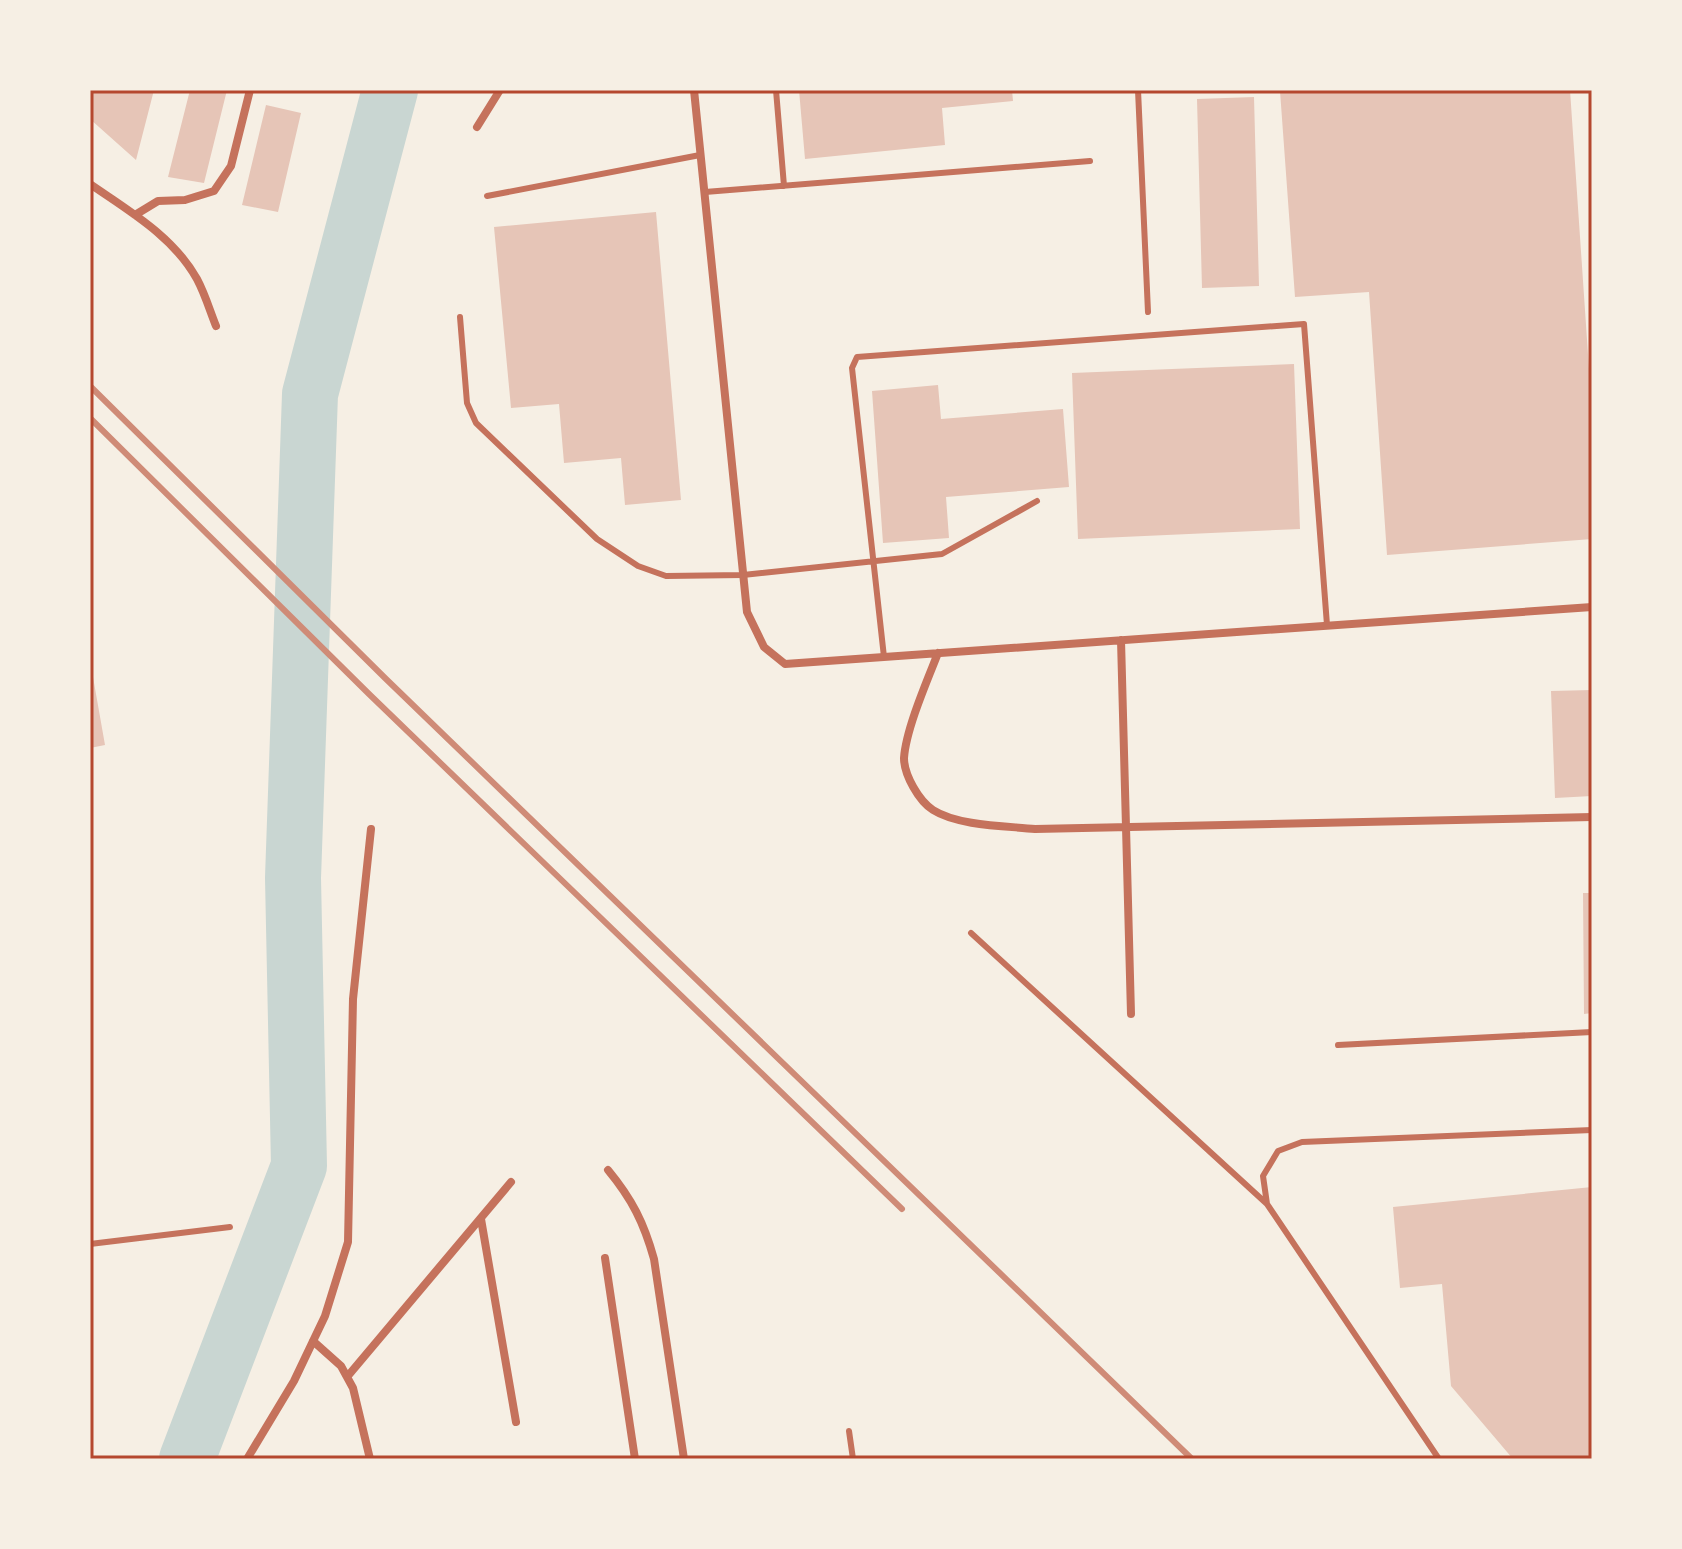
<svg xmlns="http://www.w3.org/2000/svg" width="1682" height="1549" viewBox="0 0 1682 1549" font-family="'Noto Serif',serif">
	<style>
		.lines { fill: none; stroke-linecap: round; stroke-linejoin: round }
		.river { stroke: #c9d6d2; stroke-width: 56 }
		.building { fill: #e6c5b7 }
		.service { stroke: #c5725c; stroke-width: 6 }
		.minor { stroke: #c5725c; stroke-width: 8 }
		.rail { stroke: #cf8b77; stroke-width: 6 }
		.neatline { fill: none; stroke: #b5482f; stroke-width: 3 }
	</style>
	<rect width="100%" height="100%" fill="#f6efe4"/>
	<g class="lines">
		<path class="river" d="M 187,1459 L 299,1166 L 293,878 L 310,394 L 390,90"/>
	</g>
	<path class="building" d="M 90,90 L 154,90 L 136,160 L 90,119 Z
		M 190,90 L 227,90 L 204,183 L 168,177 Z
		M 799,90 L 1012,90 L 1013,101 L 942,108 L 945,145 L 805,159 Z
		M 1296,90 L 1570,90 L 1592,413 L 1592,539 L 1387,555 L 1369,292 L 1295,297 L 1280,91 Z
		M 1254,97 L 1259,286 L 1202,288 L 1197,99 Z
		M 266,105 L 301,113 L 278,212 L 242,205 Z
		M 656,212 L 681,500 L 625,505 L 621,458 L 564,463 L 559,404 L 511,408 L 494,227 Z
		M 1294,364 L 1300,529 L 1078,539 L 1072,373 Z
		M 938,385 L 941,419 L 1063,409 L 1069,487 L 946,497 L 949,538 L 883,543 L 872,391 Z
		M 90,660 L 105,745 L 90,748 Z
		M 1592,690 L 1592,796 L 1555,798 L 1551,691 Z
		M 1583,893 L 1592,893 L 1592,1013 L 1584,1014 Z
		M 1592,1187 L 1592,1459 L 1513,1459 L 1451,1386 L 1442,1284 L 1400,1288 L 1393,1207 Z"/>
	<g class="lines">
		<path class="service" d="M 776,90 L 784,186
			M 1138,90 L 1148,312
			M 705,192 L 1090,161
			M 487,196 L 700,155
			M 460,317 L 467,403 L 476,423 L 597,539 L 638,566 L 666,576 L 743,575 L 942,554 L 1037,501
			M 884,657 L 852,368 L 857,357 L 1304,324 L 1327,625
			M 971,933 L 1267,1204
			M 1338,1045 L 1592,1032
			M 90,1244 L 230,1227
			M 849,1431 L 853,1459
			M 1439,1459 L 1267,1204 L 1263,1176 L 1278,1151 L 1302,1142 L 1592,1130"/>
		<path class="minor" d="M 694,90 L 747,612 L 764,647 L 785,664 L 1592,607
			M 477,127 L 500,90
			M 90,184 C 129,211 173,236 197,279 C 205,294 210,311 216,326
			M 135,215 L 158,201 L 185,200 L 214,191 L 231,166 L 250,90
			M 1121,640 L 1131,1014
			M 938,653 C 927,681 906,729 904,758 C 904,775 919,801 933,810 C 958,826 1007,826 1035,829 L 1592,817
			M 608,1170 C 632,1199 644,1223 654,1259 L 684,1459
			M 481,1219 L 516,1422
			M 605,1258 L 635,1459
			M 313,1341 L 341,1366 L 353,1388 L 370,1459
			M 347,1377 L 511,1182
			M 247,1459 L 294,1381 L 325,1316 L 348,1242 L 353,999 L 371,829"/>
		<path class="rail" d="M 90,386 L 385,678 L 1192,1459
			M 90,418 L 369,694 L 902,1209"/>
	</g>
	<rect width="1682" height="1549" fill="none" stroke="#f6efe4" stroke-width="184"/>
	<rect x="92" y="92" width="1498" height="1365" class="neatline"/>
</svg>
